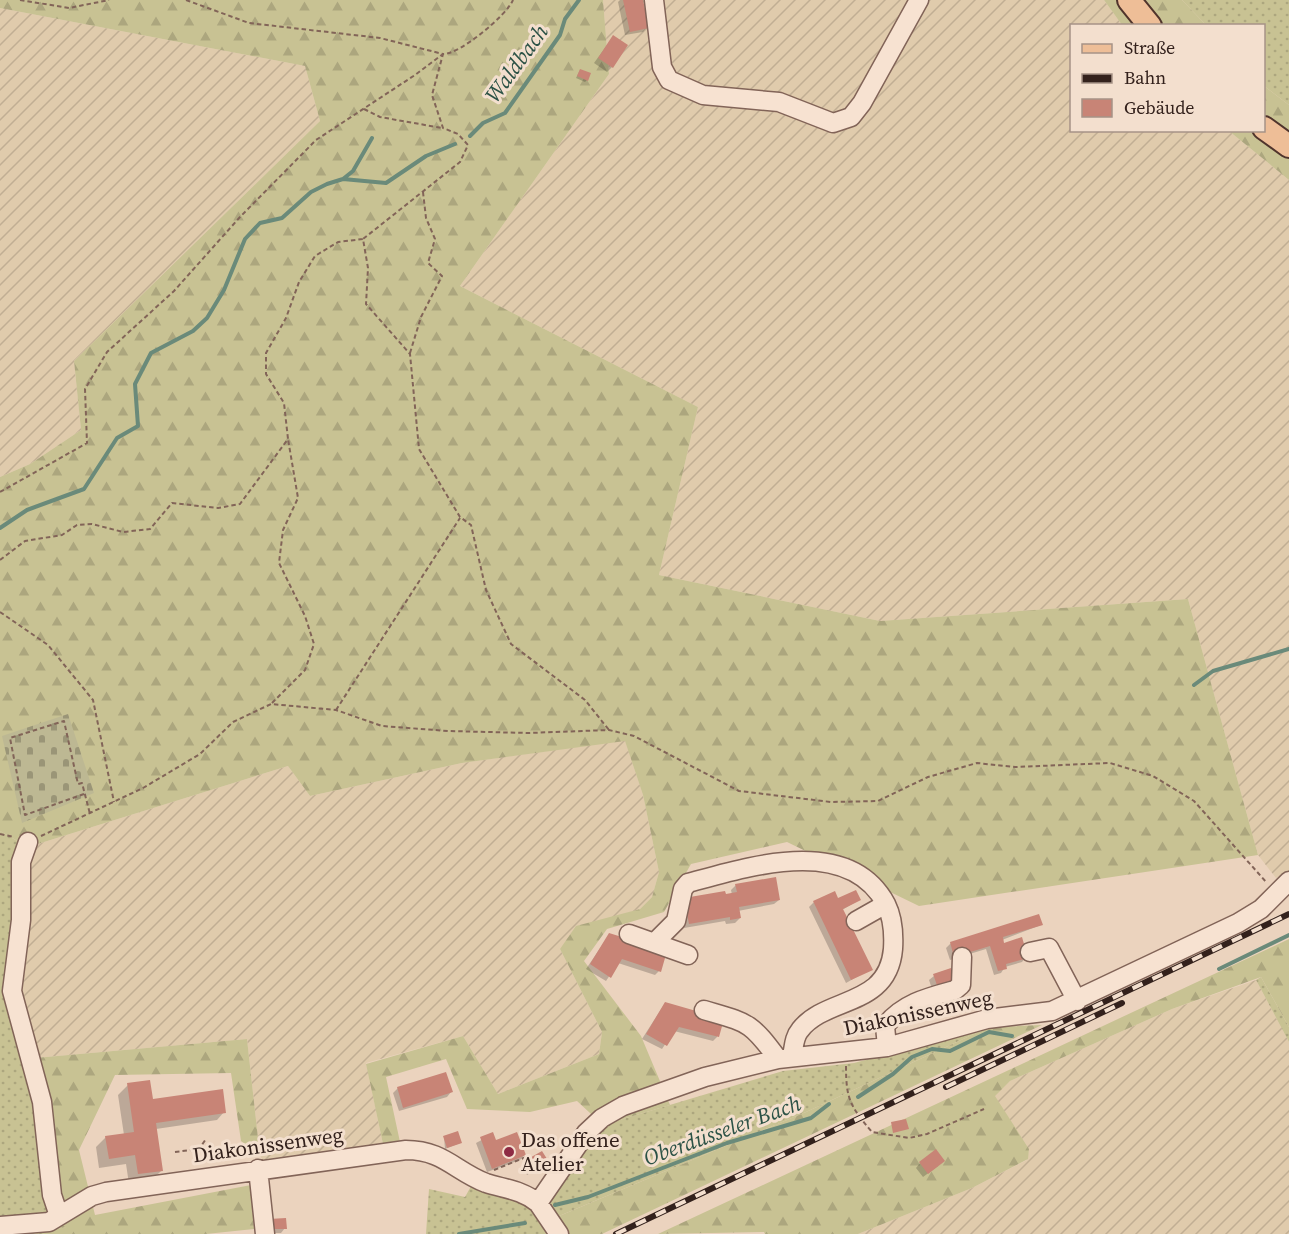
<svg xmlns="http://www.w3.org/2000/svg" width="1289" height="1234" viewBox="0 0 1289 1234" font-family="'Source Serif 4',serif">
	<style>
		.farmland { fill: url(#farmland-furrows) }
		.grass { fill: url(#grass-dots) }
		.forest { fill: url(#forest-firs) }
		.cemetery { fill: url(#cemetery-stones) }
		.shadow { fill: #0003 }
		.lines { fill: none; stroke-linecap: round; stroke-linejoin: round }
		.stream { stroke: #6a8a7a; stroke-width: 4 }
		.building { fill: #c88476 }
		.minor-casing { stroke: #826458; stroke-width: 21 }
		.major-casing { stroke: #50342c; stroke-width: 26 }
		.path { stroke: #826458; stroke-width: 2; stroke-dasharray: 4.5 3; stroke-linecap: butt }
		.minor { stroke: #f7e2d1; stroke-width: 18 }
		.major { stroke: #eebe97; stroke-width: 22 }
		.rail-casing { stroke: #33211c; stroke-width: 6 }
		.rail { stroke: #f3dfce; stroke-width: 4; stroke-dasharray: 11; stroke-linecap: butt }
		.poi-dot { fill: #8e2b44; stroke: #f3dfce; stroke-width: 2 }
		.labels { text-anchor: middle; stroke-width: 6; stroke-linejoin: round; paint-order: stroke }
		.street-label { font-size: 21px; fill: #33211c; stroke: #f3dfce }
		.poi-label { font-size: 21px; fill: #33211c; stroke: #f3dfce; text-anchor: start }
		.water-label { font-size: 22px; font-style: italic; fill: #2c5246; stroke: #f3dfce }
	</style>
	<defs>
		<pattern id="farmland-furrows" width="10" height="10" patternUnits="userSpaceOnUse" patternTransform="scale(1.5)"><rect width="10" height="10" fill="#e0cbac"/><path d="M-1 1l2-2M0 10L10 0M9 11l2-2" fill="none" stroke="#c1ae93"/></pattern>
		<pattern id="grass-dots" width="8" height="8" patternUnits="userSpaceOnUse" patternTransform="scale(1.5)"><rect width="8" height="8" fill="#c8c293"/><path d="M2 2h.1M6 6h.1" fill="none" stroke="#aca67e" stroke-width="1.8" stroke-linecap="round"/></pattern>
		<pattern id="forest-firs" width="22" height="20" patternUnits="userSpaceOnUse" patternTransform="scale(1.5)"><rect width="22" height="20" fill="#c8c293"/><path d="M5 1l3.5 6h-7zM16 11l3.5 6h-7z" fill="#aca67e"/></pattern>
		<pattern id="cemetery-stones" width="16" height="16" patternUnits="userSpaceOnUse" patternTransform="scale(1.5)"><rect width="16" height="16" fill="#bdb893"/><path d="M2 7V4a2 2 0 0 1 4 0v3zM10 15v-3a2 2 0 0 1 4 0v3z" fill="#9a9577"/></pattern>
	</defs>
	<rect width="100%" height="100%" fill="#ebd3be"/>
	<path class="farmland" d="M 603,0 L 1104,0 L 1122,25 L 1072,26 L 1072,130 L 1229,131 L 1289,180 L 1289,871 L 1276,878 L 1258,855 L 1188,599 L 880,621 L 659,575 L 698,407 L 460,286 L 609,74 Z
		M 0,8 L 305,66 L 320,121 L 74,361 L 81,430 L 30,464 L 0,477 Z
		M 625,740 L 643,795 L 659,872 L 652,897 L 640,909 L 617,916 L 560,949 L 602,1032 L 599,1054 L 498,1094 L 463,1036 L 366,1063 L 383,1144 L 264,1162 L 260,1156 L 247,1039 L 35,1058 L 16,1000 L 28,847 L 288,766 L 310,796 L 462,763 Z
		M 1256,980 L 1289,1042 L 1289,1234 L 858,1234 L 972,1188 L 1027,1160 L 1029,1149 L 994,1096 L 1010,1081 L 1172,1009 Z"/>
	<path class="grass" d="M 1182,0 L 1289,0 L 1289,105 L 1264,86 L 1264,26 L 1206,25 Z
		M 0,831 L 28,847 L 15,980 L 55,1191 L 67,1227 L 33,1234 L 0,1234 Z
		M 1261,977 L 1289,1027 L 1289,1042 L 1256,980 Z
		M 989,1027 L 806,1112 L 552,1219 L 543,1202 L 603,1125 L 783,1071 L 854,1063 Z
		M 475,1179 L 527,1199 L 554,1234 L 426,1234 L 429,1189 L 465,1197 Z"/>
	<path class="forest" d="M 0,0 L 603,0 L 609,74 L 460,286 L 698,407 L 659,575 L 880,621 L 1188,599 L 1258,855 L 919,906 L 787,842 L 691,864 L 664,912 L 607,929 L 584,961 L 641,1036 L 670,1105 L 603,1125 L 577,1101 L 530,1112 L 467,1109 L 446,1059 L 386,1077 L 400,1142 L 383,1144 L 366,1064 L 463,1036 L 498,1094 L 599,1054 L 602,1032 L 560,949 L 576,926 L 640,909 L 652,897 L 659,872 L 643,795 L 625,741 L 462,763 L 310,796 L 288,766 L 28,847 L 0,831 L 0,477 L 30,464 L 81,430 L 74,361 L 320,121 L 305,66 L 0,8 Z
		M 1104,0 L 1182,0 L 1206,25 L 1122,25 Z
		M 1264,86 L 1289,105 L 1289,180 L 1229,131 L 1264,130 Z
		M 1289,939 L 1289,1027 L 1261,977 L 1172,1009 L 1010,1081 L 995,1096 L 1029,1149 L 1028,1159 L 972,1188 L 858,1234 L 765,1234 L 764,1232 L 658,1234 Z
		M 1042,1025 L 602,1234 L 564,1234 L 552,1219 L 806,1112 L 989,1027 Z
		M 247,1039 L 260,1156 L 241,1141 L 231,1073 L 115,1075 L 79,1150 L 95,1215 L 251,1185 L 254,1229 L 206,1234 L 33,1234 L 66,1227 L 55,1191 L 35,1058 Z"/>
	<path class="cemetery" d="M 68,714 L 94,793 L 22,823 L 2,736 Z"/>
	<path class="shadow" d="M 620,0 L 642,0 L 647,27 L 643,32 L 625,35 L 618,2 Z
		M 613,37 L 612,67 L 607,72 L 594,63 Z
		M 580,70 L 587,80 L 585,82 L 576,78 Z
		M 736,885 L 779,900 L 774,904 L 738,911 L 740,918 L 735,923 L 726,924 L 725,921 L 684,928 L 680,904 L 732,895 L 731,890 Z
		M 859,900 L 842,910 L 871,969 L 846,983 L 809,907 L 814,902 Z
		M 1041,925 L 1002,940 L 1003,945 L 1026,957 L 1022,962 L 1005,967 L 1001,973 L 994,975 L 986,949 L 950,960 L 946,948 L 951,943 Z
		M 609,935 L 659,971 L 655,975 L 618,963 L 606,981 L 586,969 Z
		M 950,970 L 933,992 L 929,980 L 934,976 Z
		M 665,1003 L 722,1020 L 717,1037 L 713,1041 L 674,1031 L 662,1049 L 642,1039 Z
		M 128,1085 L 152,1103 L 224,1112 L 217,1120 L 156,1129 L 162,1170 L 152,1180 L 129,1184 L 126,1164 L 99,1168 L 96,1147 L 106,1137 L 124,1135 L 118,1095 Z
		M 398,1088 L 451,1092 L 447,1097 L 399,1111 L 393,1093 Z
		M 493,1134 L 496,1142 L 524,1155 L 520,1160 L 487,1172 L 476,1143 Z
		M 444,1137 L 460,1143 L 445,1149 Z
		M 542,1153 L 547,1162 L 527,1175 L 522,1166 Z
		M 920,1163 L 938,1166 L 923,1177 L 916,1168 Z
		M 265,1225 L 285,1228 L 281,1233 L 265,1233 Z"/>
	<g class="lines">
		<path class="stream" d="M 470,136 L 483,123 L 505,113 L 560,35 L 565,19 L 579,0
			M 343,179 L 353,171 L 372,138
			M 0,528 L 27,510 L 84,489 L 117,438 L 138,426 L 135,384 L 151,353 L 193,331 L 207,318 L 224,290 L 245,239 L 260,223 L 282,218 L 311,192 L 327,184 L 343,179 L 386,183 L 426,156 L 455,144
			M 1194,685 L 1213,671 L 1289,649
			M 1219,969 L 1289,935
			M 858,1097 L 893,1074 L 912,1057 L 932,1049 L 950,1051 L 989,1032 L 1012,1036
			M 555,1205 L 588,1197 L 727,1143 L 811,1118 L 829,1104
			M 459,1234 L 525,1223"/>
	</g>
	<path class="building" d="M 623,0 L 643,0 L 649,28 L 630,32 Z
		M 613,35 L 628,45 L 613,68 L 598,58 Z
		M 580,69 L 591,73 L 588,81 L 577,76 Z
		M 776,877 L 780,900 L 739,907 L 741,918 L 730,920 L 730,917 L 689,924 L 684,898 L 725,891 L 726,894 L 737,892 L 735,884 Z
		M 856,890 L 861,900 L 843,909 L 873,970 L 851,980 L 813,901 L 835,891 L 838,898 Z
		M 1039,914 L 1043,925 L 1003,937 L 1004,943 L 1022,937 L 1028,958 L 1006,964 L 1007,969 L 998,971 L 990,946 L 954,957 L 950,942 Z
		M 609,933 L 667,951 L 661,972 L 622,959 L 611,978 L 590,964 Z
		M 951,968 L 956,982 L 938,988 L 933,974 Z
		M 665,1002 L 724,1019 L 719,1037 L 679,1027 L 667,1046 L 646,1034 Z
		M 446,1072 L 453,1092 L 403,1108 L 397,1087 Z
		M 150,1080 L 153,1099 L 223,1089 L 226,1113 L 156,1123 L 163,1171 L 138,1174 L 135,1155 L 109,1159 L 105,1136 L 134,1132 L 127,1083 Z
		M 906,1119 L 909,1129 L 893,1133 L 891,1122 Z
		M 458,1131 L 462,1143 L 447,1148 L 443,1136 Z
		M 493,1132 L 496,1140 L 517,1132 L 526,1155 L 492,1169 L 480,1137 Z
		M 936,1149 L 945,1161 L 928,1174 L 919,1162 Z
		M 542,1151 L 549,1162 L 532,1172 L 526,1160 Z
		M 286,1218 L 287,1229 L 269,1229 L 269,1219 Z"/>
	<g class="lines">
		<g class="minor-casing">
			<path id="minor" d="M 654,0 L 662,67 L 669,80 L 703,95 L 779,102 L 833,123 L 851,117 L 862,103 L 919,0
				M 28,842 L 21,862 L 21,920 L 12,991 L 42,1102 L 52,1195 L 59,1216
				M 629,934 L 688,955
				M 656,941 L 676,921 L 683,889 L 688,883 C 748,867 848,834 886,904
				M 1030,952 L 1049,948 L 1077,1001
				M 704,1010 C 748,1023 750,1021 778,1059
				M 887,1047 L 885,1026 C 903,1003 929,997 955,990 L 961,985 L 962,957
				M 792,1056 C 794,1047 794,1037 800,1030 C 826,996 888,1008 893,949 C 894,933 893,918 886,904 L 856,921
				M 258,1169 L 265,1234
				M 0,1226 L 49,1222 L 92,1196 L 106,1192 L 406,1150 C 443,1150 455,1171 486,1183 C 505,1189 522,1190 538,1203
				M 559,1234 L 538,1203 L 586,1133 L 602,1118 L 623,1106 L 705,1077 L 778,1059 L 887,1047 L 987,1019 L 1052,1011 L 1238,923 L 1261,909 L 1289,881"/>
		</g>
		<g class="major-casing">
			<path id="major" d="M 1129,0 L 1150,26
				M 1264,128 L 1289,146"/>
		</g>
		<path class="path" d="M 20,0 L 69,8 L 109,0
			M 186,0 L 249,23 L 380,38 L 443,54 L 432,95 L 443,128 L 458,134 L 468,145 L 460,162 L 363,239 L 368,268 L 366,304 L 410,354 L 419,449 L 460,517 L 471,525 L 486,590 L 511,644 L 585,700 L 609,730
			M 364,109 L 380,117 L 442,128
			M 410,353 L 421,317 L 442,276 L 428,263 L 435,239 L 426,218 L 423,192
			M 0,492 L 87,443 L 85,389 L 107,352 L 174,291 L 240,217 L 316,140 L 415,75 L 443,54 C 459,55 507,15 513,0
			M 0,560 L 25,541 L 62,535 L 77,525 L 92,524 L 123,532 L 150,529 L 172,503 L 218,508 L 240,504 L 288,439 L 284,403 L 266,374 L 266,353 L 286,318 L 299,282 L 315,256 L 338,242 L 363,239
			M 0,612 L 48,645 L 93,700 L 114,802
			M 272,703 L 305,670 L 314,644 L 305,616 L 279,563 L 283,530 L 298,498 L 288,439
			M 336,710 L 460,518
			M 84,794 L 25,815 L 10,738 L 64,721 L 78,784 L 82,783 L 90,814
			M 0,834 L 14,837
			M 41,836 L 143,788 L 200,754 L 233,722 L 271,704 L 336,710 L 382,726 L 448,731 L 528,733 L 609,730 L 634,736 L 739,791 L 831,802 L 878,801 L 928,777 L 977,763 L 1015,767 L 1110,763 L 1153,776 L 1194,801 L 1267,883
			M 846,1066 C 846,1099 850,1106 872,1132 L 909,1138 L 927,1134 L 984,1109
			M 175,1152 L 199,1149 L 206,1139
			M 494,1170 L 526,1157"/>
		<use href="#minor" class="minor"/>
		<use href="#major" class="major"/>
		<g class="rail-casing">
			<path id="rail" d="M 946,1087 L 1122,1003
				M 616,1234 L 1289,914"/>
		</g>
		<use href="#rail" class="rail"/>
	</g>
	<circle class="poi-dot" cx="509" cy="1152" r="6"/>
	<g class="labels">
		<g class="street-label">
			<text transform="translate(918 1013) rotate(-12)" y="7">Diakonissenweg</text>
			<text transform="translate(268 1145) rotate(-8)" y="7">Diakonissenweg</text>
		</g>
		<g class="poi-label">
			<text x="521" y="1147">Das offene<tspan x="521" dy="24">Atelier</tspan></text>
		</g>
		<g class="water-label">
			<text transform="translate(516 63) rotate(-54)" y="8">Waldbach</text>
			<text transform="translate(722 1130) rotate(-20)" y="8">Oberdüsseler Bach</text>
		</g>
	</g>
	<rect x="1070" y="24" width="195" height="108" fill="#f3dfce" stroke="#a69387" stroke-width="1.5"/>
	<rect x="1082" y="44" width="30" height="9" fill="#eebe97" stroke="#a69387" stroke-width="1.5"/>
	<text x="1124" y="54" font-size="18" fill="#33211c">Straße</text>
	<rect x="1082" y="74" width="30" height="9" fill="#33211c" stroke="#a69387" stroke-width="1.5"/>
	<text x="1124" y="84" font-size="18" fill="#33211c">Bahn</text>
	<rect x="1082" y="99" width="30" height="18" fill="#c88476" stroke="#a69387" stroke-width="1.5"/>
	<text x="1124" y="114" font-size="18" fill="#33211c">Gebäude</text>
</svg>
